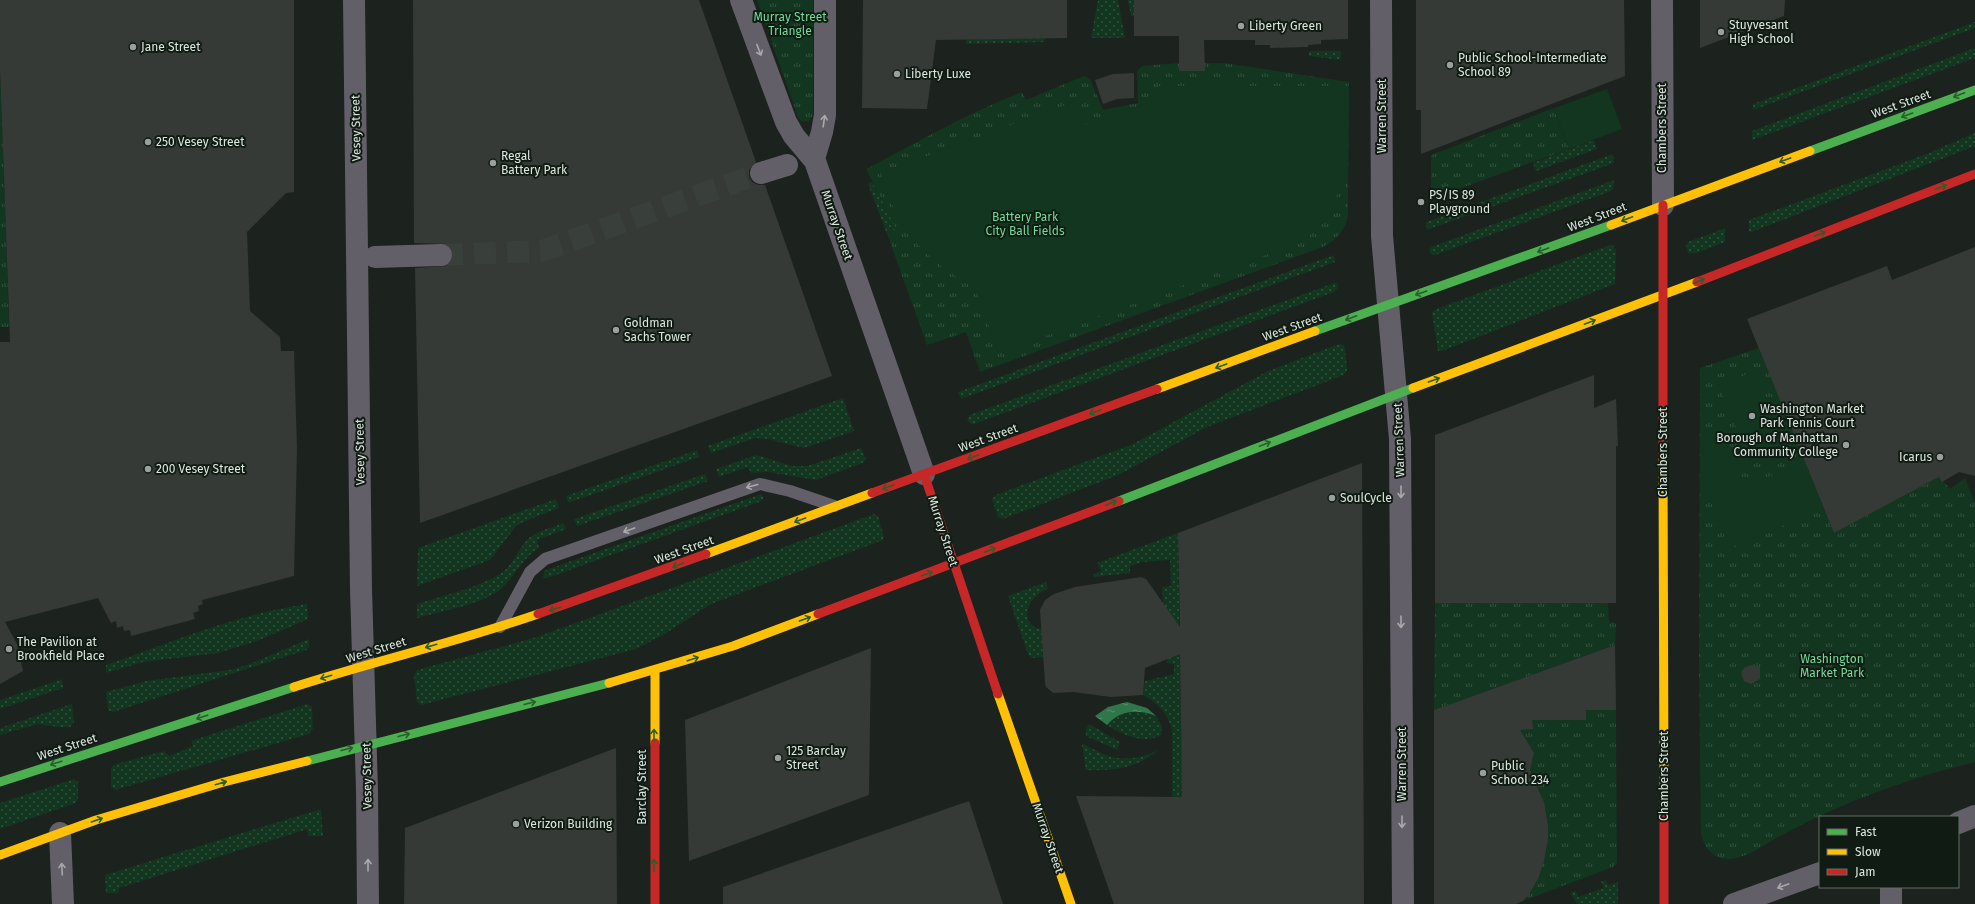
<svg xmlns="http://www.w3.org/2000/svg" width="1975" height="904" viewBox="0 0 1975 904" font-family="'Fira Sans',sans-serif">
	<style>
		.grass { fill: url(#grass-dots) }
		.park { fill: url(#park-tufts) }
		.pitch { fill: #123620 }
		.water { fill: url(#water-ripples) }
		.building { fill: #353a36 }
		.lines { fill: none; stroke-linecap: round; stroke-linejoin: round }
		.street-tunnel { stroke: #393f3a; stroke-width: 22; stroke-dasharray: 22 11; stroke-linecap: butt }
		.lane { stroke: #635f68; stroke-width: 12 }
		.street { stroke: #635f68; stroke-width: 22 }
		.fast { stroke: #4caf50; stroke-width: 9 }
		.slow { stroke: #ffc107; stroke-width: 9 }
		.jam { stroke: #c62828; stroke-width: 9 }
		.oneway { stroke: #a7a9aa }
		.oneway2 { stroke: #2b5e2e }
		.poi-dot { fill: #9aa19c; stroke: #101c13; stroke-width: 1.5 }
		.labels { text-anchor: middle; stroke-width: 4; stroke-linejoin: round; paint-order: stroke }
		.park-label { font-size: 12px; fill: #73da97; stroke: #101c13 }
		.poi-label { font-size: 12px; fill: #dee6e0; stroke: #101c13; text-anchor: start }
		.street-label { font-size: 12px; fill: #dee6e0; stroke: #101c13 }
	</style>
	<defs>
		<pattern id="grass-dots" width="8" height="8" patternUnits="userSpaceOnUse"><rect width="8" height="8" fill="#123620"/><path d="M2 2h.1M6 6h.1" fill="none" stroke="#345340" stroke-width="1.8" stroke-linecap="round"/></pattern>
		<pattern id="park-tufts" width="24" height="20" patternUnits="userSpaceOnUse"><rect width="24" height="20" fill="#123620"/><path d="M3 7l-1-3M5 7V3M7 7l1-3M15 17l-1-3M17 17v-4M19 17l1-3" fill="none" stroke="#345340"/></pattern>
		<pattern id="water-ripples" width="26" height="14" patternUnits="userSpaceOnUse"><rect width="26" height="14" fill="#2f764a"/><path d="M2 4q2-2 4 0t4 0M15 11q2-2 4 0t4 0" fill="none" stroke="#57906c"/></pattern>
	</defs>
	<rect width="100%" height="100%" fill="#1c221d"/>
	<path class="grass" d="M 1098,0 L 1118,0 L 1125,38 L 1091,38 Z
		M 1128,0 L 1134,0 L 1134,16 L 1131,16 Z
		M 1975,22 L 1975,28 L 1753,110 L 1753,104 Z
		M 1045,38 L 1044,42 L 966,44 L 966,39 Z
		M 1975,48 L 1975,58 L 1752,140 L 1752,131 Z
		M 1309,51 L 1341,51 L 1341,60 L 1309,56 Z
		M 1975,133 L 1975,146 L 1749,233 L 1749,220 L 1924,155 Z
		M 1594,140 L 1597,149 L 1536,171 L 1533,163 Z
		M 1613,154 L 1614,163 L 1427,230 L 1426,222 Z
		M 1614,180 L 1613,189 L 1611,191 L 1435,255 L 1432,255 L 1429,251 L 1431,247 Z
		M 872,182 L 897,229 L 887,234 L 868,184 Z
		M 1725,228 L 1725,242 L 1697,253 L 1688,253 L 1686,246 L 1688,242 Z
		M 1610,245 L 1613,245 L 1616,250 L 1615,284 L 1442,351 L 1438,351 L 1432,313 L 1436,309 Z
		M 1334,255 L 1335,262 L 961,399 L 958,392 Z
		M 1337,282 L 1338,288 L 1334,292 L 974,424 L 971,424 L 967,420 L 970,415 L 994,406 Z
		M 1339,344 L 1344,345 L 1345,348 L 1347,370 L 1344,375 L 1207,427 L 1118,475 L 1003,519 L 998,517 L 992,499 L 996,495 L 1133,444 L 1268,371 Z
		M 843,398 L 854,431 L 804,448 L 768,439 L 755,438 L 711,453 L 708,446 Z
		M 861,448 L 866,459 L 863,463 L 816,480 L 768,472 L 751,473 L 748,467 L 719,477 L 716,469 L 756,455 L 792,466 L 808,466 Z
		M 697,450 L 699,457 L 568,503 L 566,496 Z
		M 705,474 L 708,481 L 577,526 L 574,519 Z
		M 761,494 L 764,498 L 759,502 L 550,577 L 543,578 L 544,571 L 549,569 Z
		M 556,499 L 559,508 L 523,522 L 516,526 L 490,560 L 417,586 L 418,548 Z
		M 874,514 L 878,516 L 884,537 L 883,540 L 711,604 L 663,635 L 636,649 L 421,705 L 417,702 L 414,675 L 417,670 L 537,637 Z
		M 564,523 L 566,529 L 537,540 L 539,548 C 523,558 515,575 502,588 C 487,603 438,612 417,618 L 417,604 C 439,597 484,586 501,573 C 513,565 517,552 526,541 C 535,531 551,528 564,523 Z
		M 1178,533 L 1182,797 L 1172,797 L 1172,730 C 1168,714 1158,703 1143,695 L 1145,681 L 1174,674 L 1174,664 L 1167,663 L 1162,587 L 1171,586 L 1170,560 L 1142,562 L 1130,566 L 1130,573 L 1094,577 L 1093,575 L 1101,571 L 1097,563 Z
		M 1046,582 L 1048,588 C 1042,592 1035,596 1031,602 C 1024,614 1027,628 1042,629 L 1043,657 L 1032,658 L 1028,654 L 1008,596 Z
		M 307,604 L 308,619 L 257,641 L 218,653 L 143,662 L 106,673 L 106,665 C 172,642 238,614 307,604 Z
		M 309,639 L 309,647 L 306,650 L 113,712 L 108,710 L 106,692 L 146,681 L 230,670 L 250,664 Z
		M 62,679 L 63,688 L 0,709 L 0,700 Z
		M 72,704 L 74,722 L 70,727 L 59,727 L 37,724 L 0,735 L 0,728 Z
		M 307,704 L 312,707 L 313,729 L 309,734 L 115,790 L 111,787 L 111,769 L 113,765 L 164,751 L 169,756 L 193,746 L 191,741 Z
		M 1138,711 L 1156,716 L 1162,726 L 1161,735 C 1144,745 1121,734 1107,725 C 1115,715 1125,712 1138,711 Z
		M 1089,724 L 1120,742 L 1117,750 L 1086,736 L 1086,729 Z
		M 1082,744 C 1087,745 1094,750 1099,752 C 1119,762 1138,760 1158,750 C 1136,769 1113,771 1086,770 Z
		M 74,779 L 78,782 L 78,798 L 76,803 L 0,829 L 0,803 Z
		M 321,809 L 323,836 L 308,836 L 307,829 L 119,888 L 119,893 L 106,893 L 105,875 Z
		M 1606,880 L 1608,885 L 1618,882 L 1618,904 L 1577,904 L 1570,893 L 1576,891 L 1578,897 L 1603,888 L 1601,882 Z"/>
	<path class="park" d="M 757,0 L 813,0 L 813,113 L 812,117 L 808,122 L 801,121 L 798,117 Z
		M 1179,63 L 1224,63 L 1349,82 L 1348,216 C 1345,231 1337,239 1323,247 L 980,372 L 966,332 L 927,345 L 887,234 L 896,229 L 866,169 C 918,142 968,113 1022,92 L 1026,100 L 1084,76 L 1090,79 L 1103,110 L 1138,103 L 1137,71 L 1142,66 Z
		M 0,69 L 9,327 L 0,327 Z
		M 1554,108 L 1569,149 L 1431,199 L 1431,155 Z
		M 1759,348 L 1834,533 L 1939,477 L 1950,489 L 1965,478 L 1975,503 L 1975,762 C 1908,778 1843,802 1782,835 C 1767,843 1745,860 1727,859 C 1712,858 1704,847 1701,834 L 1699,670 L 1700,368 Z
		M 1435,602 L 1608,603 L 1609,622 L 1616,623 L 1615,645 L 1434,710 Z
		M 1586,710 L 1616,710 L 1617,863 L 1613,867 L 1523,901 C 1556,861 1554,809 1528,766 L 1533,760 L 1534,753 L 1512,730 L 1532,729 L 1532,720 L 1586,720 Z"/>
	<path class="pitch" d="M 1233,72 L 1238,86 L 1349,86 L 1348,169 L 1340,189 L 1323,221 L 1311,234 L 1296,244 L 998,353 C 991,334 984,306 975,290 C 971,284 952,274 945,269 C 911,243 892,214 881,173 L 1076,101 L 1086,125 L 1159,99 L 1159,86 L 1194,86 Z
		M 1607,89 L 1622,129 L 1569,149 L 1554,108 Z
		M 1755,371 L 1786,448 L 1750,462 L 1719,385 Z
		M 1726,435 L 1746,486 L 1805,462 L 1824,509 L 1730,548 L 1700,473 L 1700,445 Z"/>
	<path class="water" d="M 1127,702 L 1147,708 L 1156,716 C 1138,709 1120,710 1107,725 L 1095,716 L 1108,707 Z"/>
	<path class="building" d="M 0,0 L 294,0 L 294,192 L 286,193 L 247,232 L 250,311 L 280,337 L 281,351 L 294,351 L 297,449 L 294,576 L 202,600 L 203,604 L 198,606 L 199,611 L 193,613 L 195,619 L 131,636 L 130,630 L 124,631 L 123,626 L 117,628 L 116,621 L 111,623 L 98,598 L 5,622 L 17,644 L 23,671 L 0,684 L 0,342 L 10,342 L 0,69 Z
		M 413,0 L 699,0 L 756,162 L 749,170 L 749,177 L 752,182 L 758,185 L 765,185 L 832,376 L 420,523 L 415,268 L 447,266 L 452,261 L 453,255 L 452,249 L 447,244 L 414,243 Z
		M 863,0 L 1067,0 L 1067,38 L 936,40 L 927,109 L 862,108 Z
		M 1134,0 L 1348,0 L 1348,39 L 1321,40 L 1321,44 L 1308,45 L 1308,47 L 1270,48 L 1270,45 L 1255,45 L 1255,40 L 1204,40 L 1205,71 L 1179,71 L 1179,36 L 1134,36 Z
		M 1416,0 L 1624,0 L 1625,76 L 1421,154 L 1421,110 L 1416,110 Z
		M 1700,0 L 1785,0 L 1784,16 L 1700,48 Z
		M 1134,73 L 1134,98 L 1117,99 L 1103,104 L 1095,80 L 1113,74 Z
		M 1975,247 L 1975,476 L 1959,472 L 1942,482 L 1939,477 L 1834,533 L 1747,319 L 1887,266 L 1892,280 Z
		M 1594,375 L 1594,408 L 1616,399 L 1618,446 L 1616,446 L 1616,603 L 1435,603 L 1435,435 Z
		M 1362,463 L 1364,904 L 1114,904 L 1076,796 L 1182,797 L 1180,654 L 1145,668 L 1143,695 L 1111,697 L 1073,692 L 1053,693 L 1046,687 L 1045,683 L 1040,610 L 1045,600 L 1054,594 L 1075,587 L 1141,577 L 1146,579 L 1180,627 L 1178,533 Z
		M 1615,645 L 1616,710 L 1586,710 L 1586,720 L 1532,720 L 1533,729 L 1520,730 L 1534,753 L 1530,770 L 1544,802 L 1548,825 L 1548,839 L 1544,862 L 1538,879 L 1529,894 L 1523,901 L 1516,904 L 1434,904 L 1434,710 Z
		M 871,648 L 869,795 L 689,861 L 685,720 Z
		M 1752,665 L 1760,667 L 1760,679 L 1751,684 L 1744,681 L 1741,672 L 1745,667 Z
		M 616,748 L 617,904 L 404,904 L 405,828 Z
		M 969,801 L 1003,904 L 723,904 L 723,887 Z"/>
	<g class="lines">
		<path class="street-tunnel" d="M 441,255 L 542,251 L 761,173"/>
		<path class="lane" d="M 500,627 L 530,572 L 545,559 L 760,484 L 790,491 L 834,506"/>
		<path class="street" d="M 354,0 L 361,589 L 367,790 L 368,904
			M 741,0 L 786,122 L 794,136 L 815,161 L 924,474
			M 1381,0 L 1382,236 L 1400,439 L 1403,904
			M 1662,0 L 1663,205
			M 814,159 L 822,132 L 825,115 L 825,0
			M 761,173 L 787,165
			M 375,257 L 441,255
			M 1958,823 L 1975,816
			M 60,833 L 63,904
			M 1891,887 L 1891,904
			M 1734,904 L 1820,873"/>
		<path class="fast" d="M 1810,151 L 1975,90
			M 1315,331 L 1611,225
			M 1119,501 L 1413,388
			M 307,761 L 609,683
			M 0,782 L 294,687"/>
		<path class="slow" d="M 1611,225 L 1810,151
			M 1413,388 L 1697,282
			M 1157,389 L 1315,331
			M 1663,460 L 1664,790
			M 706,554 L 872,493
			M 655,670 L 655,743
			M 609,683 L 733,646 L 818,614
			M 294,687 C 375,661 457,642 538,614
			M 998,694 L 1071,904
			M 0,855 L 96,820 L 224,782 L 307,761"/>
		<path class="jam" d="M 1663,205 L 1663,460
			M 1697,282 L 1975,174
			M 924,474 L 998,694
			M 872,493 L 1157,389
			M 538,614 L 706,554
			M 818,614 L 1119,501
			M 655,743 L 655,904
			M 1664,790 L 1664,904"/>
	</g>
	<defs><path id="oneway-shaft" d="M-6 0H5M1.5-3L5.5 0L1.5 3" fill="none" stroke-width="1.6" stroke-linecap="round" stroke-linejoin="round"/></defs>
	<g class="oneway">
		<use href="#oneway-shaft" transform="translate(759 50) rotate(69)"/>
		<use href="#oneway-shaft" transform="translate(824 121) rotate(-82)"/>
		<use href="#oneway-shaft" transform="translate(752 486) rotate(165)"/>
		<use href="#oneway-shaft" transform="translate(1401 492) rotate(90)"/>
		<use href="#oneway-shaft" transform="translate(629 530) rotate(160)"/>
		<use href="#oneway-shaft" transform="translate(1401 622) rotate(90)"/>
		<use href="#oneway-shaft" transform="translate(1402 822) rotate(90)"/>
		<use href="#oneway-shaft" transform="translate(368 865) rotate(-90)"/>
		<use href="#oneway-shaft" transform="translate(62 869) rotate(-93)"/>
		<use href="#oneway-shaft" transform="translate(1783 886) rotate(160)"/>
	</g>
	<g class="oneway2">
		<use href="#oneway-shaft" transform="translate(1959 95) rotate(159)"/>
		<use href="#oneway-shaft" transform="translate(1907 115) rotate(160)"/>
		<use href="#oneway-shaft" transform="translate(1785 160) rotate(160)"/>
		<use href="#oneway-shaft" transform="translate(1941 187) rotate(-21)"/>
		<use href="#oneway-shaft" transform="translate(1627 219) rotate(159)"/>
		<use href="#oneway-shaft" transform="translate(1820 234) rotate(-21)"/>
		<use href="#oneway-shaft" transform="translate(1543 250) rotate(160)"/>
		<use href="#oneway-shaft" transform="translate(1699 281) rotate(-21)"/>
		<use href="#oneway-shaft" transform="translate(1421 293) rotate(161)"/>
		<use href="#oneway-shaft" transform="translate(1351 318) rotate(159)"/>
		<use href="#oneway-shaft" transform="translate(1590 322) rotate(-21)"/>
		<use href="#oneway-shaft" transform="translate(1221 366) rotate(160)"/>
		<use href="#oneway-shaft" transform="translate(1434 380) rotate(-20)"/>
		<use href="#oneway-shaft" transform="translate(1095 412) rotate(160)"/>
		<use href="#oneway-shaft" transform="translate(1265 444) rotate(-21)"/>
		<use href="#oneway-shaft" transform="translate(973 457) rotate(160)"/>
		<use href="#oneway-shaft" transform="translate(888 487) rotate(160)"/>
		<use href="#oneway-shaft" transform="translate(1111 503) rotate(-21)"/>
		<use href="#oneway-shaft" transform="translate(800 520) rotate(160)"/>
		<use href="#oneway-shaft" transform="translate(990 550) rotate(-21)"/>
		<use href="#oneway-shaft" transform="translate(678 565) rotate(160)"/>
		<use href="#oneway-shaft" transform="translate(927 574) rotate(-20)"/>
		<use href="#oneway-shaft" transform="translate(555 609) rotate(161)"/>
		<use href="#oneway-shaft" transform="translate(805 619) rotate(-20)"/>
		<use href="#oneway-shaft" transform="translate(431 646) rotate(164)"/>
		<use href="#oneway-shaft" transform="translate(693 659) rotate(-17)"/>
		<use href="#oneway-shaft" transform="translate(326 677) rotate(163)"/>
		<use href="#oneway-shaft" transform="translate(530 703) rotate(-14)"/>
		<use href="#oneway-shaft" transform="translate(202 717) rotate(162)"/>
		<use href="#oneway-shaft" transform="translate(404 735) rotate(-14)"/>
		<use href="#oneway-shaft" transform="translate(654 735) rotate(-90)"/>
		<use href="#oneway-shaft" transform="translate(347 749) rotate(-14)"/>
		<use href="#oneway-shaft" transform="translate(56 763) rotate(162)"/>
		<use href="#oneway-shaft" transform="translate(221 783) rotate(-16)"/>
		<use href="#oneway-shaft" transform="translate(97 820) rotate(-19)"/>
		<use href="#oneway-shaft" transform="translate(654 865) rotate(-90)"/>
	</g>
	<g class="poi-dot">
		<circle cx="1241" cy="26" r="4"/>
		<circle cx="1721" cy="32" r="4"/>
		<circle cx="133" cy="47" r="4"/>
		<circle cx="1450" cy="65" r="4"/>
		<circle cx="897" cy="74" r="4"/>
		<circle cx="148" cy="142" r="4"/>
		<circle cx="493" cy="163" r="4"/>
		<circle cx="1421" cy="202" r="4"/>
		<circle cx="616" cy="330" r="4"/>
		<circle cx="1752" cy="416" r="4"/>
		<circle cx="1846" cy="445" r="4"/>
		<circle cx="1940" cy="457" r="4"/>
		<circle cx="148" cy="469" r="4"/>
		<circle cx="1332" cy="498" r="4"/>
		<circle cx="9" cy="649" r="4"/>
		<circle cx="778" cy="758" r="4"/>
		<circle cx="1483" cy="773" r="4"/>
		<circle cx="516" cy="824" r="4"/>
	</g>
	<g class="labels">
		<g class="park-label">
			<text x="790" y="21">Murray Street<tspan x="790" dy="14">Triangle</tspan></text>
			<text x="1025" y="221">Battery Park<tspan x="1025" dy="14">City Ball Fields</tspan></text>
			<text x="1832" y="663">Washington<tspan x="1832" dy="14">Market Park</tspan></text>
		</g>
		<g class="poi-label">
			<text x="1729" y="29">Stuyvesant<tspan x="1729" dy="14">High School</tspan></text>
			<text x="1249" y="30">Liberty Green</text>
			<text x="141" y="51">Jane Street</text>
			<text x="1458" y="62">Public School-Intermediate<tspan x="1458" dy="14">School 89</tspan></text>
			<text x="905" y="78">Liberty Luxe</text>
			<text x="156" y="146">250 Vesey Street</text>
			<text x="501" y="160">Regal<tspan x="501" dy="14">Battery Park</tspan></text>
			<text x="1429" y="199">PS/IS 89<tspan x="1429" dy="14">Playground</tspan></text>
			<text x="624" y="327">Goldman<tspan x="624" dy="14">Sachs Tower</tspan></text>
			<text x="1760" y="413">Washington Market<tspan x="1760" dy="14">Park Tennis Court</tspan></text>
			<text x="1838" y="442" text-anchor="end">Borough of Manhattan<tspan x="1838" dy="14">Community College</tspan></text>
			<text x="1932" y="461" text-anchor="end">Icarus</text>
			<text x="156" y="473">200 Vesey Street</text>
			<text x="1340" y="502">SoulCycle</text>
			<text x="17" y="646">The Pavilion at<tspan x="17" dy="14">Brookfield Place</tspan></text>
			<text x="786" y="755">125 Barclay<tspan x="786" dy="14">Street</tspan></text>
			<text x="1491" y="770">Public<tspan x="1491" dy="14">School 234</tspan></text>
			<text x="524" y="828">Verizon Building</text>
		</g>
		<g class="street-label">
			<text transform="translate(1901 104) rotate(-20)" y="4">West Street</text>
			<text transform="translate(1382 116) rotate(-90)" y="4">Warren Street</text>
			<text transform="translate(356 128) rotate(-91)" y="4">Vesey Street</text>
			<text transform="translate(1662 128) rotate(-90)" y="4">Chambers Street</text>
			<text transform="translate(1597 217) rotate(-21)" y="4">West Street</text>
			<text transform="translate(837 225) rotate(71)" y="4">Murray Street</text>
			<text transform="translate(1292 327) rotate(-20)" y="4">West Street</text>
			<text transform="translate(988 438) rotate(-20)" y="4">West Street</text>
			<text transform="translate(1399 440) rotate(-92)" y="4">Warren Street</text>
			<text transform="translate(360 452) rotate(-91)" y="4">Vesey Street</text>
			<text transform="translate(1663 452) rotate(-90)" y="4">Chambers Street</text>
			<text transform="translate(943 531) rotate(72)" y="4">Murray Street</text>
			<text transform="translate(684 550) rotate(-20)" y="4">West Street</text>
			<text transform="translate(376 650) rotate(-17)" y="4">West Street</text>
			<text transform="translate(67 747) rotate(-18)" y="4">West Street</text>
			<text transform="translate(1402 764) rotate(-90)" y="4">Warren Street</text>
			<text transform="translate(367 776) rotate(-91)" y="4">Vesey Street</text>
			<text transform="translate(1664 776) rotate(-90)" y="4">Chambers Street</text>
			<text transform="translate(642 787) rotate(-90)" y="4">Barclay Street</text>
			<text transform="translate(1048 838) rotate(71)" y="4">Murray Street</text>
		</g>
	</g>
	<rect x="1819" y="816" width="140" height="72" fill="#101c13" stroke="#626d65"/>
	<rect x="1827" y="829" width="20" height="6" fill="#4caf50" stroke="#626d65"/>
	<text x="1855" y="836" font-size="12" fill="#dee6e0">Fast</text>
	<rect x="1827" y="849" width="20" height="6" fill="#ffc107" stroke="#626d65"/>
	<text x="1855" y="856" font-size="12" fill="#dee6e0">Slow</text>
	<rect x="1827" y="869" width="20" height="6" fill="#c62828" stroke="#626d65"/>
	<text x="1855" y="876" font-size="12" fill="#dee6e0">Jam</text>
</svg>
